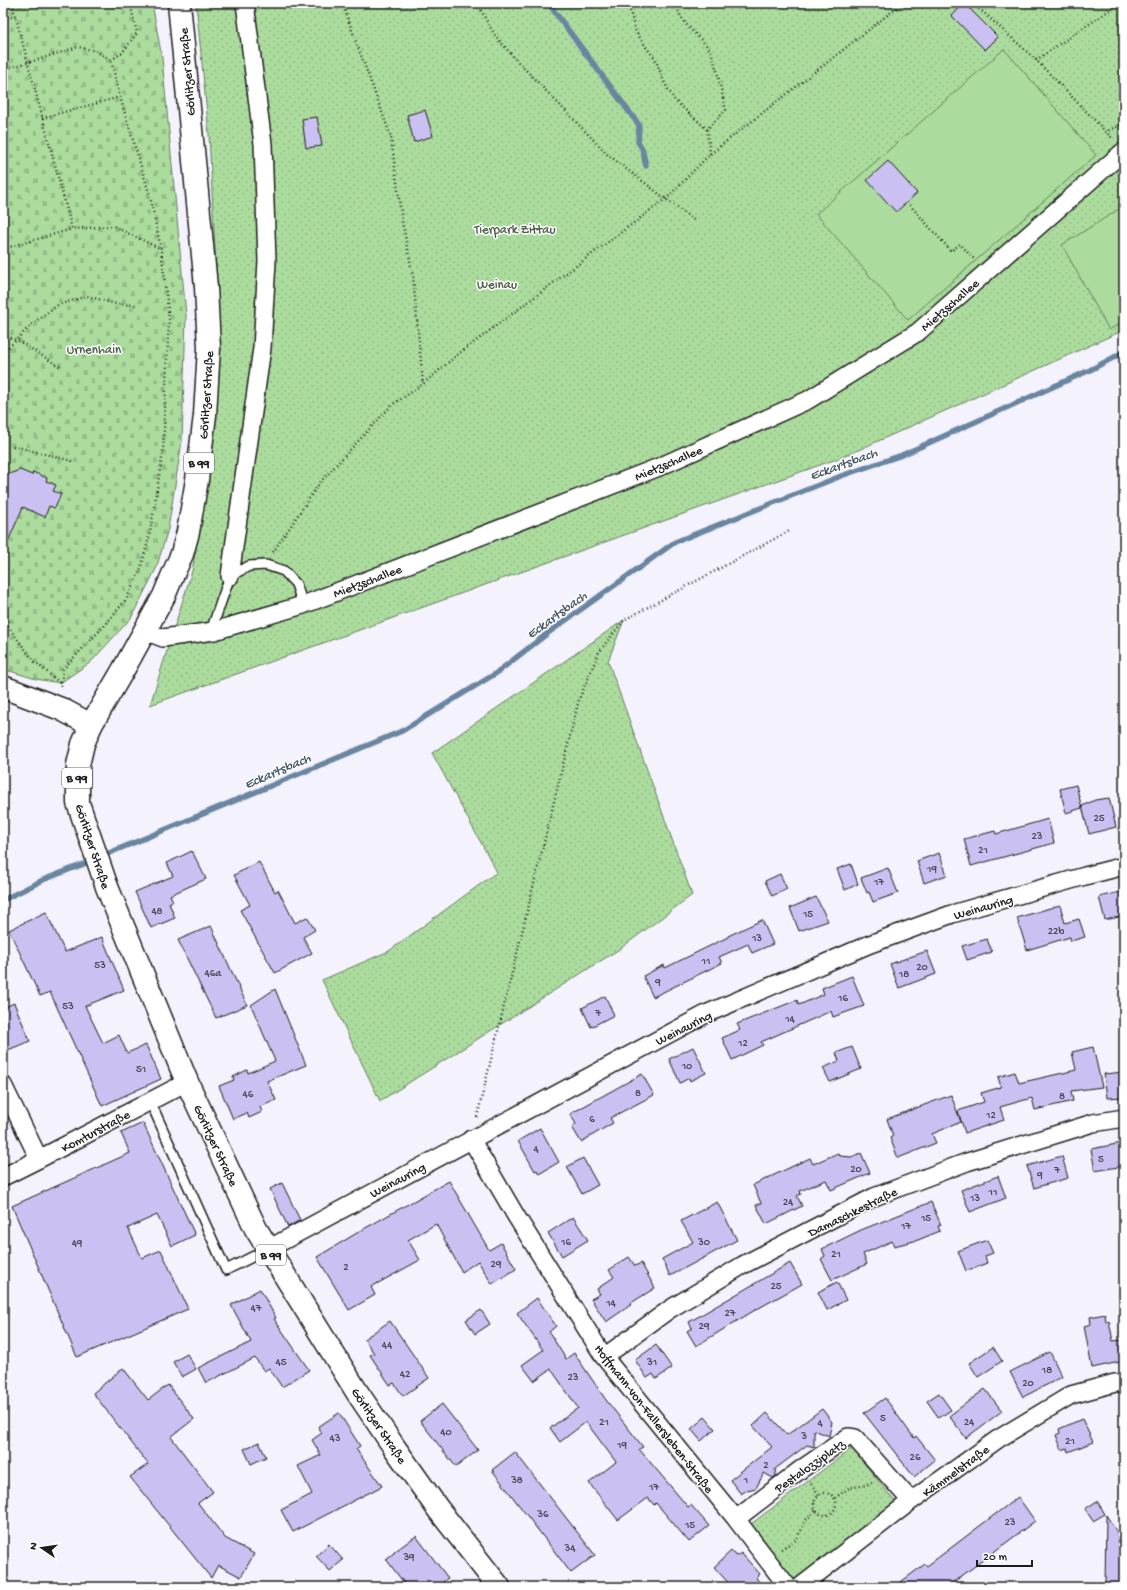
<svg xmlns="http://www.w3.org/2000/svg" width="1127" height="1590" viewBox="0 0 1127 1590" font-family="'Gochi Hand',sans-serif">
	<style>
		.grass { fill: url(#grass-dots); stroke: #647c5c }
		.cemetery { fill: url(#cemetery-stones); stroke: #647c5c }
		.pitch { fill: #abdc9d; stroke: #647c5c }
		.lines { fill: none; stroke-linecap: round; stroke-linejoin: round }
		.stream { stroke: #6985a0; stroke-width: 5.5 }
		.building { fill: #cac0f2; stroke: #1c1c1c }
		.lane-casing { stroke: #1c1c1c; stroke-width: 12 }
		.street-casing { stroke: #1c1c1c; stroke-width: 20 }
		.secondary-casing { stroke: #1c1c1c; stroke-width: 25 }
		.primary-casing { stroke: #1c1c1c; stroke-width: 25 }
		.path { stroke: #1c1c1c; stroke-width: 2.5; stroke-dasharray: 1 3; stroke-linecap: butt }
		.lane { stroke: #fff; stroke-width: 9 }
		.street { stroke: #fff; stroke-width: 17 }
		.secondary { stroke: #fff; stroke-width: 22 }
		.primary { stroke: #fff; stroke-width: 22 }
		.labels { text-anchor: middle; stroke-width: 3; stroke-linejoin: round; paint-order: stroke }
		.number-label { font-size: 11px; fill: #484552 }
		.shield { fill: #fff; stroke: #606060; stroke-width: 1 }
		.shield-label { font-size: 12px; font-weight: bold; fill: #1c1c1c }
		.street-label { font-size: 13px; fill: #1c1c1c; stroke: #fff }
		.park-label { font-size: 13px; fill: #4e5f49; stroke: #fff }
		.water-label { font-size: 14px; font-style: italic; fill: #495969; stroke: #fff }
	</style>
	<defs>
		<pattern id="grass-dots" width="8" height="8" patternUnits="userSpaceOnUse"><rect width="8" height="8" fill="#abdc9d"/><path d="M2 2h.1M6 6h.1" fill="none" stroke="#93bc87" stroke-width="1.8" stroke-linecap="round"/></pattern>
		<pattern id="cemetery-stones" width="16" height="16" patternUnits="userSpaceOnUse"><rect width="16" height="16" fill="#abdc9d"/><path d="M2 7V4a2 2 0 0 1 4 0v3zM10 15v-3a2 2 0 0 1 4 0v3z" fill="#93bc87"/></pattern>
	</defs>
	<rect width="100%" height="100%" fill="#f4f2fc"/>
	<filter id="ink" filterUnits="userSpaceOnUse"><feTurbulence type="fractalNoise" baseFrequency=".025" numOctaves="2"/><feDisplacementMap in="SourceGraphic" scale="8" xChannelSelector="R" yChannelSelector="G"/><feConvolveMatrix kernelMatrix="1 2 1 2 8 2 1 2 1" color-interpolation-filters="sRGB"/></filter>
	<g filter="url(#ink)">
		<path class="grass" d="M 196,3 L 1124,3 L 1124,330 L 845,456 L 150,705 L 192,571 L 210,472 L 220,344 L 209,134 Z
			M 624,620 L 608,661 L 692,895 L 621,948 L 380,1101 L 322,980 L 389,951 L 497,872 L 432,753 Z
			M 852,1448 L 897,1504 L 795,1585 L 747,1527 Z"/>
		<path class="cemetery" d="M 3,3 L 152,3 L 162,58 L 186,315 L 182,441 L 168,529 L 156,569 L 131,618 L 91,662 L 60,683 L 36,679 L 3,669 Z"/>
		<path class="pitch" d="M 1004,49 L 1096,155 L 908,320 L 816,214 Z
			M 1124,206 L 1124,321 L 1109,330 L 1062,245 Z"/>
		<g class="lines">
			<path class="stream" d="M 548,3 L 639,125 L 638,142 L 642,148 L 646,166
				M 102,856 L 402,731 L 495,674 L 548,633 L 675,542 L 841,476 L 902,455 L 1090,370 L 1124,352
				M 3,900 L 43,880 L 94,860"/>
		</g>
		<path class="building" d="M 964,3 L 998,37 L 985,50 L 952,16 Z
			M 425,110 L 433,136 L 414,142 L 407,115 Z
			M 317,117 L 322,146 L 306,148 L 302,119 Z
			M 888,161 L 917,193 L 896,212 L 867,180 Z
			M 20,470 L 32,475 L 33,472 L 47,478 L 46,481 L 56,485 L 53,491 L 61,494 L 55,508 L 49,506 L 45,517 L 23,507 L 3,553 L 3,484 L 6,475 Z
			M 1076,785 L 1082,808 L 1066,813 L 1060,789 Z
			M 1109,798 L 1116,827 L 1089,834 L 1082,806 L 1095,800 Z
			M 1048,819 L 1054,843 L 971,866 L 964,839 L 995,831 L 996,834 Z
			M 192,851 L 206,879 L 170,895 L 173,901 L 169,903 L 175,918 L 151,928 L 135,892 L 173,876 L 167,863 Z
			M 939,853 L 947,875 L 924,883 L 917,861 Z
			M 259,862 L 275,892 L 278,890 L 295,923 L 307,917 L 315,930 L 303,937 L 312,953 L 275,973 L 240,910 L 250,905 L 234,875 Z
			M 851,864 L 858,884 L 845,890 L 837,869 Z
			M 888,868 L 898,893 L 873,902 L 869,892 L 867,893 L 861,878 Z
			M 780,874 L 787,889 L 772,896 L 765,881 Z
			M 1124,891 L 1124,916 L 1105,920 L 1099,897 Z
			M 816,897 L 828,921 L 799,931 L 790,908 Z
			M 1060,905 L 1065,923 L 1079,919 L 1085,937 L 1071,941 L 1070,937 L 1027,950 L 1017,918 Z
			M 46,912 L 65,952 L 102,937 L 124,990 L 85,1006 L 103,1043 L 119,1035 L 127,1053 L 146,1045 L 161,1079 L 102,1106 L 50,992 L 40,996 L 9,930 Z
			M 762,920 L 773,944 L 752,953 L 748,944 L 719,957 L 722,963 L 653,997 L 643,976 L 664,965 L 665,968 L 728,937 L 728,936 Z
			M 211,926 L 247,1005 L 216,1018 L 178,940 Z
			M 987,939 L 992,952 L 967,960 L 962,946 Z
			M 927,951 L 936,974 L 899,988 L 890,964 Z
			M 852,976 L 864,1006 L 833,1017 L 831,1011 L 761,1042 L 763,1045 L 732,1060 L 722,1038 L 740,1030 L 737,1024 L 797,1000 L 799,1005 L 824,994 L 822,988 Z
			M 275,989 L 306,1065 L 267,1081 L 276,1100 L 260,1107 L 262,1112 L 249,1118 L 247,1113 L 233,1119 L 219,1086 L 234,1080 L 233,1077 L 247,1070 L 248,1073 L 275,1061 L 251,1005 Z
			M 605,996 L 614,1015 L 591,1027 L 582,1008 Z
			M 14,1003 L 30,1041 L 3,1052 L 3,1008 Z
			M 693,1047 L 706,1073 L 690,1081 L 689,1078 L 680,1083 L 669,1059 Z
			M 852,1047 L 861,1069 L 830,1082 L 823,1068 L 839,1061 L 836,1053 Z
			M 1093,1047 L 1102,1087 L 1071,1091 L 1073,1101 L 1035,1110 L 1032,1098 L 1014,1103 L 1000,1107 L 1004,1120 L 965,1133 L 958,1111 L 984,1102 L 981,1093 L 1001,1087 L 998,1077 L 1015,1072 L 1019,1083 L 1076,1070 L 1072,1052 Z
			M 1124,1072 L 1124,1097 L 1107,1098 L 1104,1074 Z
			M 642,1074 L 654,1095 L 610,1118 L 613,1123 L 581,1142 L 572,1127 L 576,1124 L 570,1114 Z
			M 951,1095 L 961,1122 L 932,1134 L 936,1143 L 898,1158 L 890,1138 L 893,1136 L 887,1119 Z
			M 143,1123 L 195,1235 L 172,1246 L 157,1215 L 128,1228 L 142,1258 L 161,1250 L 188,1309 L 77,1357 L 12,1206 L 130,1153 L 121,1133 Z
			M 540,1128 L 559,1162 L 539,1174 L 537,1170 L 535,1171 L 518,1141 Z
			M 1122,1143 L 1124,1166 L 1095,1171 L 1091,1149 Z
			M 838,1153 L 840,1156 L 851,1157 L 861,1153 L 870,1173 L 831,1190 L 826,1180 L 800,1191 L 801,1194 L 797,1196 L 802,1206 L 766,1224 L 756,1205 L 761,1203 L 753,1185 L 810,1158 L 813,1164 Z
			M 1062,1156 L 1068,1178 L 1034,1188 L 1027,1166 Z
			M 583,1158 L 598,1185 L 582,1194 L 567,1167 Z
			M 998,1176 L 1006,1198 L 970,1212 L 961,1190 Z
			M 449,1181 L 489,1250 L 501,1243 L 516,1269 L 492,1284 L 478,1261 L 462,1272 L 436,1224 L 408,1240 L 420,1260 L 371,1287 L 375,1295 L 349,1310 L 317,1257 L 362,1230 Z
			M 282,1183 L 300,1220 L 288,1227 L 270,1189 Z
			M 717,1202 L 737,1240 L 670,1276 L 662,1259 L 693,1242 L 681,1221 Z
			M 931,1202 L 941,1225 L 938,1226 L 940,1231 L 918,1240 L 894,1246 L 892,1241 L 863,1254 L 867,1264 L 832,1280 L 821,1259 L 825,1256 L 822,1249 L 861,1230 Z
			M 573,1217 L 588,1240 L 562,1256 L 548,1233 Z
			M 987,1240 L 993,1253 L 985,1256 L 987,1263 L 966,1271 L 958,1251 Z
			M 629,1257 L 635,1266 L 641,1263 L 655,1288 L 631,1303 L 632,1304 L 606,1322 L 591,1299 L 600,1294 L 597,1289 L 614,1277 L 609,1270 Z
			M 790,1263 L 802,1284 L 750,1313 L 696,1346 L 687,1331 L 692,1328 L 689,1322 Z
			M 837,1282 L 846,1300 L 827,1310 L 818,1292 Z
			M 260,1289 L 276,1318 L 274,1319 L 309,1370 L 282,1387 L 269,1368 L 264,1371 L 255,1358 L 206,1383 L 198,1368 L 251,1342 L 231,1305 Z
			M 537,1298 L 556,1326 L 549,1332 L 566,1359 L 574,1353 L 606,1400 L 643,1447 L 639,1449 L 688,1507 L 691,1505 L 709,1526 L 689,1542 L 656,1503 L 654,1505 L 648,1498 L 618,1520 L 589,1483 L 616,1462 L 586,1422 L 560,1442 L 550,1428 L 578,1408 L 551,1369 L 534,1381 L 522,1365 L 543,1350 L 517,1313 Z
			M 481,1310 L 490,1324 L 475,1334 L 466,1320 Z
			M 1105,1314 L 1106,1322 L 1109,1321 L 1113,1341 L 1122,1340 L 1124,1361 L 1092,1368 L 1084,1326 L 1091,1324 L 1090,1317 Z
			M 390,1321 L 429,1378 L 403,1396 L 394,1383 L 390,1385 L 370,1355 L 374,1353 L 364,1339 Z
			M 656,1345 L 672,1368 L 656,1379 L 653,1374 L 647,1378 L 635,1360 Z
			M 993,1347 L 1002,1361 L 978,1377 L 969,1363 Z
			M 1050,1352 L 1062,1377 L 1023,1397 L 1010,1372 Z
			M 187,1354 L 196,1369 L 182,1377 L 173,1362 Z
			M 123,1368 L 148,1400 L 168,1385 L 194,1419 L 171,1437 L 213,1492 L 198,1503 L 225,1538 L 254,1554 L 241,1577 L 218,1565 L 211,1578 L 130,1477 L 148,1464 L 93,1393 Z
			M 985,1389 L 1002,1411 L 966,1438 L 949,1416 Z
			M 939,1393 L 951,1410 L 939,1418 L 927,1401 Z
			M 885,1398 L 914,1438 L 916,1436 L 935,1460 L 914,1477 L 864,1413 Z
			M 442,1404 L 478,1450 L 456,1467 L 420,1421 Z
			M 822,1409 L 832,1422 L 829,1436 L 814,1430 L 814,1447 L 807,1445 L 775,1469 L 776,1476 L 773,1478 L 764,1473 L 756,1488 L 747,1490 L 741,1494 L 730,1480 L 772,1447 L 753,1426 L 767,1413 L 787,1435 Z
			M 339,1413 L 360,1446 L 356,1449 L 382,1486 L 293,1532 L 281,1510 L 312,1494 L 298,1466 L 321,1455 L 312,1440 L 322,1433 L 318,1427 Z
			M 705,1417 L 715,1429 L 701,1441 L 691,1429 Z
			M 1082,1419 L 1093,1442 L 1068,1452 L 1067,1448 L 1062,1450 L 1056,1435 L 1060,1433 L 1059,1429 Z
			M 259,1442 L 266,1457 L 251,1464 L 244,1449 Z
			M 515,1452 L 595,1555 L 571,1573 L 492,1470 Z
			M 1018,1497 L 1035,1521 L 947,1587 L 894,1587 L 925,1564 L 927,1566 Z
			M 1097,1501 L 1105,1514 L 1093,1521 L 1085,1509 Z
			M 1106,1515 L 1124,1543 L 1124,1587 L 1105,1587 Z
			M 416,1536 L 448,1578 L 436,1587 L 407,1587 L 386,1559 L 394,1553 L 394,1552 Z
			M 329,1544 L 343,1560 L 330,1571 L 316,1556 Z
			M 731,1551 L 737,1556 L 741,1553 L 760,1574 L 756,1578 L 764,1587 L 732,1587 L 714,1567 Z"/>
		<g class="lines">
			<g class="lane-casing">
				<path id="lane" d="M 214,631 L 213,625 L 230,576 L 249,566 L 266,565 L 284,571 L 296,584 L 303,605
					M 150,1101 L 226,1270 L 268,1249"/>
			</g>
			<g class="street-casing">
				<path id="street" d="M 230,576 L 262,348 L 267,261 L 263,144 L 245,3
					M 145,631 L 163,638 L 214,631 L 303,605 L 659,467 L 808,400 L 918,332 L 1124,151
					M 3,1085 L 39,1159
					M 471,1139 L 516,1216 L 604,1357 L 736,1519 L 788,1587
					M 3,1177 L 39,1159 L 187,1082
					M 268,1249 L 706,1014 L 870,944 L 952,914 L 1085,876 L 1124,866
					M 604,1357 L 670,1309 L 743,1265 L 874,1197 L 967,1162 L 1093,1123 L 1124,1118
					M 736,1519 L 800,1470 L 848,1437 L 855,1438 L 911,1501
					M 800,1587 L 911,1501 L 998,1439 L 1071,1395 L 1115,1383 L 1124,1383"/>
			</g>
			<g class="secondary-casing">
				<path id="secondary" d="M 3,687 L 61,709 L 91,725"/>
			</g>
			<g class="primary-casing">
				<path id="primary" d="M 179,3 L 206,287 L 209,348 L 205,415 L 197,480 L 188,532 L 182,554 L 174,572 L 164,596 L 122,672 L 91,725 L 83,744 L 78,765 L 78,803 L 107,887 L 187,1082 L 256,1229 L 357,1392 L 392,1444 L 438,1509 L 499,1587"/>
			</g>
			<path class="path" d="M 12,3 L 72,229 L 113,226 L 161,249
				M 342,3 L 391,137 L 402,221 L 413,276 L 423,384
				M 477,3 L 494,34 L 517,61 L 608,155 L 695,221
				M 628,3 L 635,30 L 648,50 L 655,58 L 664,82 L 675,101 L 707,129
				M 677,3 C 678,23 700,36 710,50 C 715,58 723,99 726,110 L 707,129 L 710,154
				M 973,3 L 1036,60 L 1112,138
				M 3,19 L 16,16
				M 111,60 L 122,53 L 137,33 L 130,3
				M 1036,60 L 1120,3
				M 3,69 L 27,63 L 78,47 L 96,51 L 111,60 L 120,97 L 150,196 L 161,249 L 169,319 L 163,452 L 150,533 L 141,568 L 127,598 L 106,624 L 63,669 L 61,687
				M 42,118 L 120,97
				M 1105,132 L 1124,123
				M 907,202 L 951,251 L 960,244 L 975,260
				M 3,249 L 72,229
				M 3,335 L 17,340 L 62,368
				M 3,353 L 33,323 L 58,305 L 87,296 L 116,304 L 136,305
				M 13,446 L 72,461
				M 273,552 L 321,481 L 392,405 L 423,384 L 457,355 L 667,198 L 710,154 L 903,3
				M 3,620 L 34,661 L 60,683
				M 477,1117 L 579,699 L 599,652 L 624,620 L 791,530
				M 811,1484 L 819,1495
				M814 1504a11 11 0 1 1 22 0a11 11 0 1 1-22 0Z
				M 835,1498 L 849,1488 L 866,1485 L 872,1482
				M 781,1549 L 796,1540 L 806,1520 L 816,1510"/>
			<use href="#lane" class="lane"/>
			<use href="#street" class="street"/>
			<use href="#secondary" class="secondary"/>
			<use href="#primary" class="primary"/>
		</g>
	</g>
	<g class="labels">
		<g class="number-label">
			<text x="1099" y="821">25</text>
			<text x="1037" y="839">23</text>
			<text x="983" y="853">21</text>
			<text x="932" y="872">19</text>
			<text x="879" y="885">17</text>
			<text x="157" y="914">48</text>
			<text x="808" y="917">15</text>
			<text x="1056" y="934">22b</text>
			<text x="757" y="941">13</text>
			<text x="706" y="964">11</text>
			<text x="100" y="968">53</text>
			<text x="922" y="970">20</text>
			<text x="213" y="976">46a</text>
			<text x="904" y="977">18</text>
			<text x="658" y="985">9</text>
			<text x="843" y="1001">16</text>
			<text x="68" y="1009">53</text>
			<text x="598" y="1016">7</text>
			<text x="790" y="1022">14</text>
			<text x="743" y="1046">12</text>
			<text x="687" y="1069">10</text>
			<text x="141" y="1072">51</text>
			<text x="638" y="1096">8</text>
			<text x="248" y="1097">46</text>
			<text x="1062" y="1099">8</text>
			<text x="991" y="1118">12</text>
			<text x="592" y="1122">6</text>
			<text x="536" y="1152">4</text>
			<text x="1101" y="1162">5</text>
			<text x="856" y="1172">20</text>
			<text x="1057" y="1173">7</text>
			<text x="1040" y="1178">9</text>
			<text x="993" y="1195">11</text>
			<text x="975" y="1201">13</text>
			<text x="788" y="1205">24</text>
			<text x="926" y="1221">15</text>
			<text x="906" y="1229">17</text>
			<text x="566" y="1245">16</text>
			<text x="704" y="1245">30</text>
			<text x="77" y="1246">49</text>
			<text x="836" y="1257">21</text>
			<text x="496" y="1267">29</text>
			<text x="346" y="1270">2</text>
			<text x="776" y="1289">25</text>
			<text x="611" y="1306">14</text>
			<text x="256" y="1311">47</text>
			<text x="730" y="1316">27</text>
			<text x="704" y="1329">29</text>
			<text x="387" y="1348">44</text>
			<text x="281" y="1365">45</text>
			<text x="652" y="1365">31</text>
			<text x="1047" y="1373">18</text>
			<text x="405" y="1377">42</text>
			<text x="573" y="1380">23</text>
			<text x="1028" y="1386">20</text>
			<text x="883" y="1421">5</text>
			<text x="604" y="1425">21</text>
			<text x="969" y="1425">24</text>
			<text x="820" y="1426">4</text>
			<text x="446" y="1435">40</text>
			<text x="804" y="1439">3</text>
			<text x="335" y="1441">43</text>
			<text x="1070" y="1444">21</text>
			<text x="622" y="1448">19</text>
			<text x="915" y="1460">26</text>
			<text x="766" y="1468">2</text>
			<text x="517" y="1483">38</text>
			<text x="746" y="1483">1</text>
			<text x="654" y="1490">17</text>
			<text x="543" y="1517">36</text>
			<text x="1010" y="1525">23</text>
			<text x="690" y="1528">15</text>
			<text x="570" y="1551">34</text>
			<text x="409" y="1560">39</text>
		</g>
		<g class="shield">
			<rect x="184" y="453" width="30" height="20" rx="3"/>
			<rect x="62" y="768" width="30" height="20" rx="3"/>
			<rect x="256" y="1245" width="30" height="20" rx="3"/>
		</g>
		<g class="shield-label">
			<text x="199" y="467">B 99</text>
			<text x="77" y="782">B 99</text>
			<text x="271" y="1259">B 99</text>
		</g>
		<g class="street-label">
			<text transform="translate(186 72) rotate(-95)" y="5">Görlitzer Straße</text>
			<text transform="translate(949 304) rotate(-41)" y="5">Mietzschallee</text>
			<text transform="translate(205 395) rotate(-86)" y="5">Görlitzer Straße</text>
			<text transform="translate(668 462) rotate(-23)" y="5">Mietzschallee</text>
			<text transform="translate(367 580) rotate(-21)" y="5">Mietzschallee</text>
			<text transform="translate(94 846) rotate(72)" y="5">Görlitzer Straße</text>
			<text transform="translate(983 906) rotate(-16)" y="5">Weinauring</text>
			<text transform="translate(683 1027) rotate(-27)" y="5">Weinauring</text>
			<text transform="translate(95 1130) rotate(-28)" y="5">Komturstraße</text>
			<text transform="translate(217 1145) rotate(65)" y="5">Görlitzer Straße</text>
			<text transform="translate(397 1179) rotate(-28)" y="5">Weinauring</text>
			<text transform="translate(852 1211) rotate(-26)" y="5">Damaschkestraße</text>
			<text transform="translate(655 1418) rotate(52)" y="5">Hoffmann-von-Fallersleben-Straße</text>
			<text transform="translate(380 1425) rotate(56)" y="5">Görlitzer Straße</text>
			<text transform="translate(809 1465) rotate(-35)" y="5">Pestalozziplatz</text>
			<text transform="translate(955 1470) rotate(-36)" y="5">Kämmelstraße</text>
		</g>
		<g class="park-label">
			<text x="515" y="233">Tierpark Zittau</text>
			<text x="497" y="288">Weinau</text>
			<text x="94" y="353">Urnenhain</text>
		</g>
		<g class="water-label">
			<text transform="translate(843 463) rotate(-20)" y="5">Eckartsbach</text>
			<text transform="translate(556 614) rotate(-36)" y="5">Eckartsbach</text>
			<text transform="translate(277 770) rotate(-23)" y="5">Eckartsbach</text>
		</g>
	</g>
	<rect width="1127" height="1590" fill="none" stroke="#fff" stroke-width="16"/>
	<rect x="8" y="8" width="1111" height="1574" fill="none" stroke="#1c1c1c" stroke-width="1.5" filter="url(#ink)"/>
	<g transform="translate(42 1548) rotate(283)" stroke="#ffffff" stroke-width="3" paint-order="stroke">
	<path d="M0-3L7 15L0 10L-7 15Z" fill="#1c1c1c"/>
	<text y="-6" font-size="11" font-weight="bold" text-anchor="middle" fill="#1c1c1c">N</text>
	</g>
	<path d="M977 1560v6h55v-6" fill="none" stroke="#1c1c1c" stroke-width="2"/>
	<text x="983" y="1560" font-size="12" fill="#1c1c1c" stroke="#ffffff" stroke-width="3" paint-order="stroke">20 m</text>
</svg>
